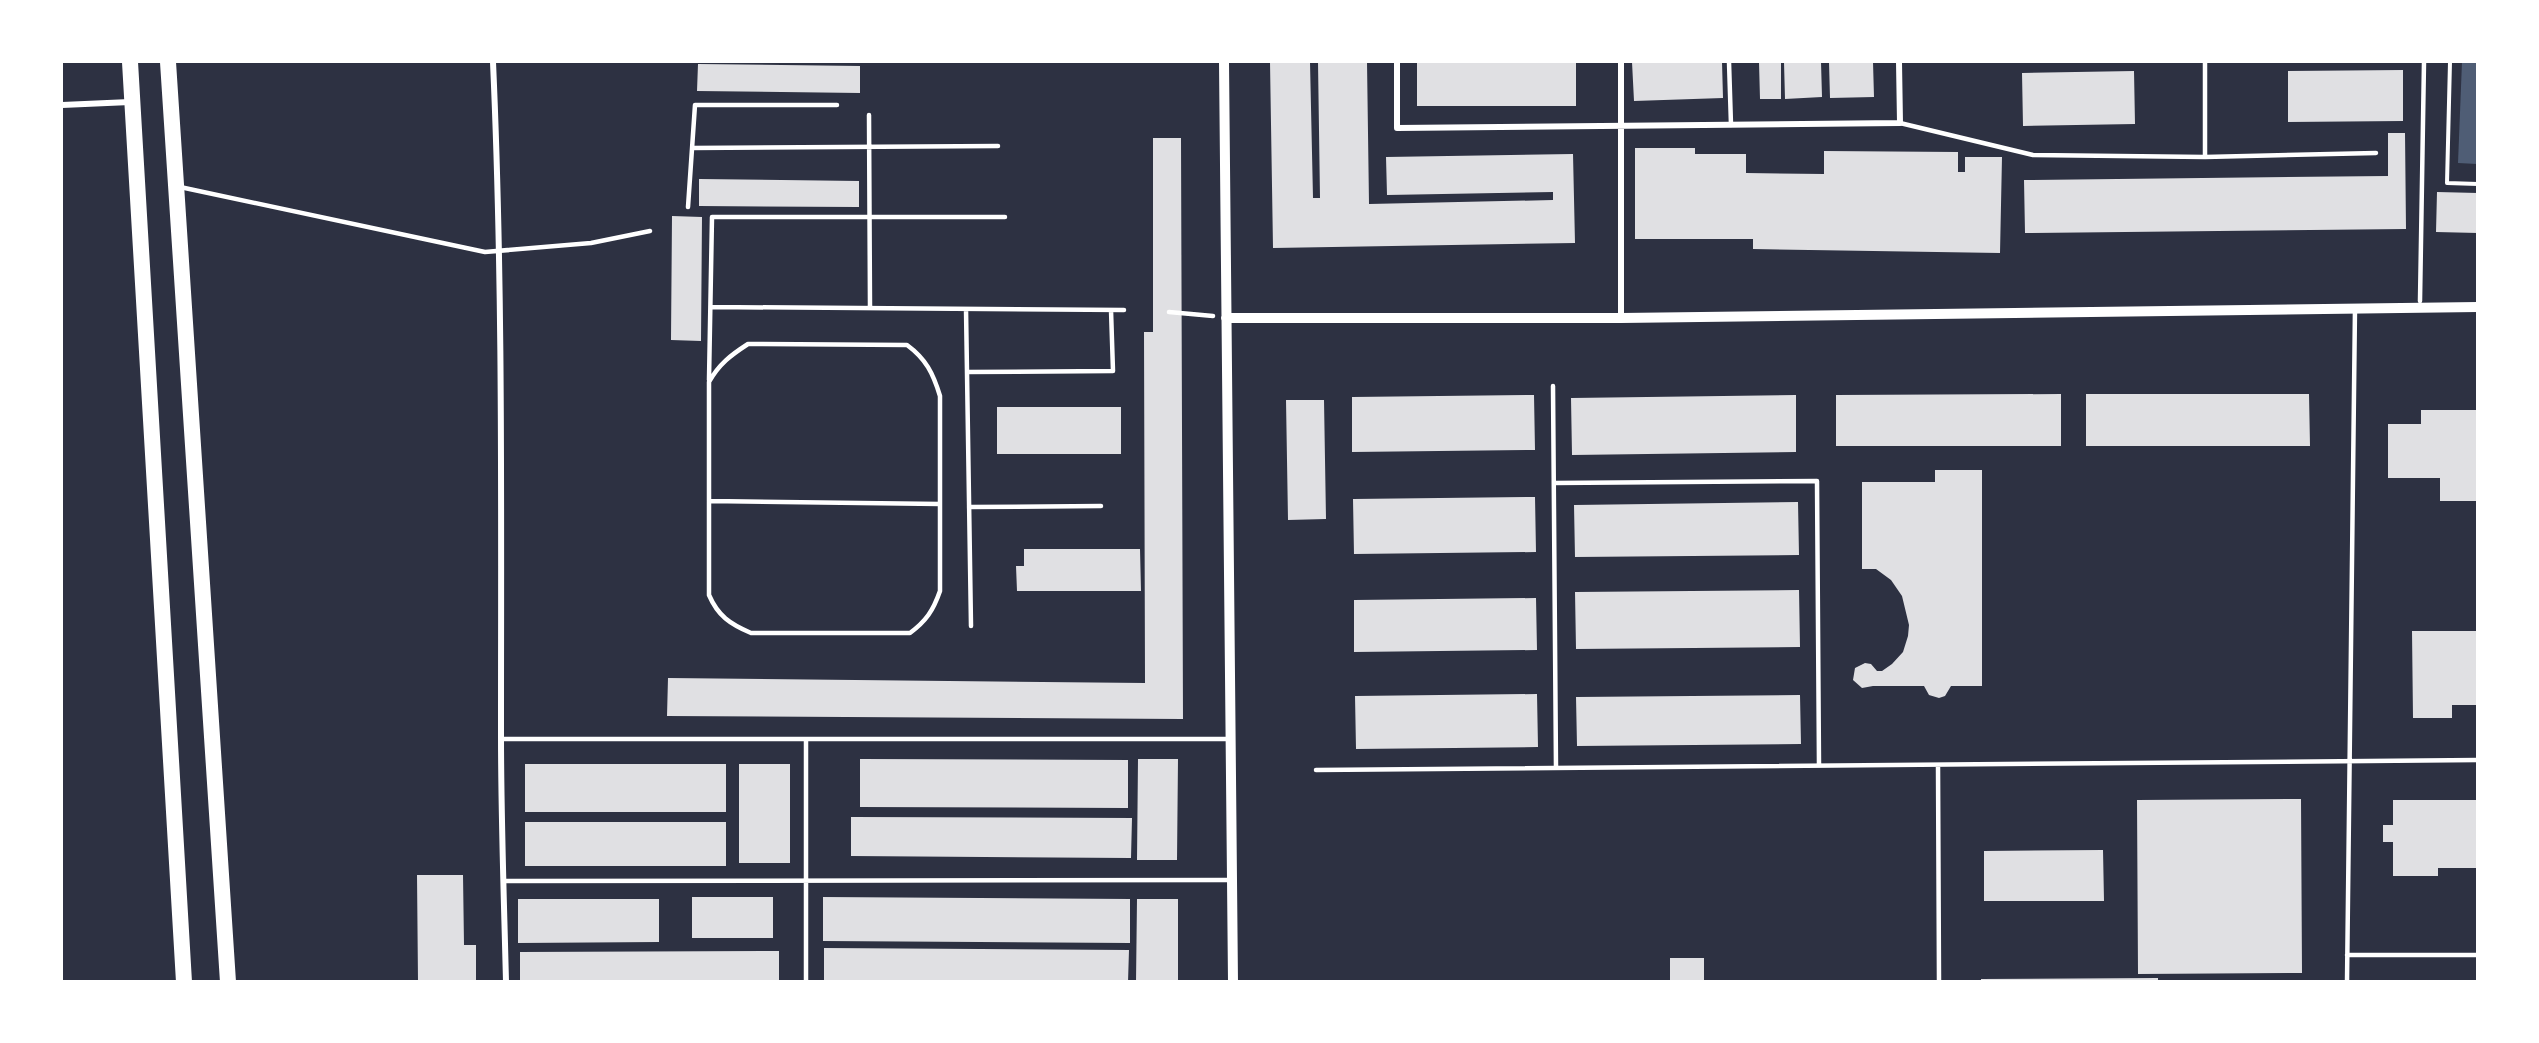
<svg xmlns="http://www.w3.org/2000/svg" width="2539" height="1043" viewBox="0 0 2539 1043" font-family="Cabin,sans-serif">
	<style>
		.water { fill: #4f5d75 }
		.building { fill: #e0e0e3 }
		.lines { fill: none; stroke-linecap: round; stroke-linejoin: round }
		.path { stroke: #fff; stroke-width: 4 }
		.service { stroke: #fff; stroke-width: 4.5 }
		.minor { stroke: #fff; stroke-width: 6 }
		.tertiary { stroke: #fff; stroke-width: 10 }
		.trunk { stroke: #fff; stroke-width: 16 }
	</style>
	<rect width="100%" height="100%" fill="#2d3142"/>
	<path class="water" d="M 2462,62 L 2477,62 L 2477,164 L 2458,163 Z"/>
	<path class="building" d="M 1270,62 L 1310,62 L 1313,198 L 1320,198 L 1318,62 L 1367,62 L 1369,204 L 1553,200 L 1553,192 L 1387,195 L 1386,157 L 1573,154 L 1575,243 L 1273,248 Z
		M 1417,62 L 1576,62 L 1576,106 L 1417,106 Z
		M 1632,62 L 1722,62 L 1723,98 L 1634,101 Z
		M 1759,62 L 1781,62 L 1781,99 L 1760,99 Z
		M 1784,62 L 1821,62 L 1822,97 L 1785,99 Z
		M 1829,62 L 1873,62 L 1874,97 L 1830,98 Z
		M 698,64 L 860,66 L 860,93 L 697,91 Z
		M 2403,70 L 2403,121 L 2288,122 L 2288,71 Z
		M 2134,71 L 2135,124 L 2023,126 L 2022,73 Z
		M 2388,133 L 2405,133 L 2406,229 L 2025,233 L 2024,180 L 2388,176 Z
		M 1153,138 L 1181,138 L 1183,719 L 667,716 L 668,678 L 1145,683 L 1144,332 L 1153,332 Z
		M 1635,148 L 1695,148 L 1695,154 L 1746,154 L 1746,173 L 1824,174 L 1824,151 L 1958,152 L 1958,172 L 1965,172 L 1965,157 L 2002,157 L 2000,253 L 1753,249 L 1753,239 L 1635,239 Z
		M 699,179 L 859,181 L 859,207 L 699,206 Z
		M 2437,192 L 2478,193 L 2478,233 L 2436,232 Z
		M 672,216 L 702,217 L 701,341 L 671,340 Z
		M 2061,394 L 2061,446 L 1836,446 L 1836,395 Z
		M 2086,394 L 2309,394 L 2310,446 L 2086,446 Z
		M 1534,395 L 1535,450 L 1352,452 L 1352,397 Z
		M 1796,395 L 1796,452 L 1572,455 L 1571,398 Z
		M 1286,400 L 1324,400 L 1326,519 L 1288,520 Z
		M 997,407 L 1121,407 L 1121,454 L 997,454 Z
		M 2421,410 L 2478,410 L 2478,501 L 2440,501 L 2440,478 L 2388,478 L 2388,424 L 2421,424 Z
		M 1935,470 L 1982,470 L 1982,686 L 1951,686 L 1945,696 L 1939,698 L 1929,695 L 1924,686 L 1873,686 L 1862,688 L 1853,680 L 1855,668 L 1865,663 L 1871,664 L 1877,671 L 1882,671 L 1892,664 L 1903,652 L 1908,636 L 1909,625 L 1902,596 L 1891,580 L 1876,569 L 1862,569 L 1862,482 L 1935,482 Z
		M 1535,497 L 1536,552 L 1354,554 L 1353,499 Z
		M 1798,502 L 1799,555 L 1575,557 L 1574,505 Z
		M 1024,549 L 1140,549 L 1141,591 L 1017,591 L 1016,566 L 1024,566 Z
		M 1799,590 L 1800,647 L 1576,649 L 1575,592 Z
		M 1536,598 L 1537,650 L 1354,652 L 1354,600 Z
		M 2412,631 L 2478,631 L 2478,705 L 2452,705 L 2452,718 L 2413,718 Z
		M 1537,694 L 1538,747 L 1356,749 L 1355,696 Z
		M 1800,695 L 1801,744 L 1577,746 L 1576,697 Z
		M 860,759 L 1128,760 L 1128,808 L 860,807 Z
		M 1138,759 L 1178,759 L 1177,860 L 1137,860 Z
		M 525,764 L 726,764 L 726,812 L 525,812 Z
		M 739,764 L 790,764 L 790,863 L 739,863 Z
		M 2301,799 L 2302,973 L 2138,974 L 2137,800 Z
		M 2393,800 L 2478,800 L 2478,868 L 2438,868 L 2438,876 L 2393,876 L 2393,842 L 2383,842 L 2383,825 L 2393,825 Z
		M 851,817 L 1132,818 L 1131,858 L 851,856 Z
		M 525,822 L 726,822 L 726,866 L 525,866 Z
		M 2103,850 L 2104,901 L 1984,901 L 1984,851 Z
		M 417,875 L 463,875 L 464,945 L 476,945 L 476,982 L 418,982 Z
		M 692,897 L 773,897 L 773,938 L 692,938 Z
		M 823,897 L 1130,899 L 1130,943 L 823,941 Z
		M 518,899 L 659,899 L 659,942 L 518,943 Z
		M 1137,899 L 1178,899 L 1178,982 L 1136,982 Z
		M 824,948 L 1129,950 L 1128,982 L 824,982 Z
		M 779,951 L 779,982 L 520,982 L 520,952 Z
		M 1670,958 L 1704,958 L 1704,982 L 1670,982 Z
		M 2158,978 L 2158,982 L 1981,982 L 1981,979 Z"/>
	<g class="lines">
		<path class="path" d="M 2450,62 L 2447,183 L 2478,184"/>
		<path class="service" d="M 1729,62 L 1731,125
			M 2205,62 L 2205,157
			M 869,115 L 870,308
			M 1900,123 L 2033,155 L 2205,157 L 2376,153
			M 692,148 L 998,146
			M 180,187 L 485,252 L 591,243 L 650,231
			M 688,207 L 695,105 L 837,105
			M 2420,301 L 2424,62
			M 711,307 L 1124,310
			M 966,309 L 971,626
			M 1169,312 L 1213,316
			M 748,344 L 907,345 C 926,359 933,373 940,396 L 940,591 C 933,611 926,621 910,633 L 751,633 C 730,624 718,616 709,595 L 709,382 C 719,364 731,355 748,344 Z
			M 967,372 L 1113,371 L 1111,310
			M 709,380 L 712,217 L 1005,217
			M 1553,386 L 1556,768
			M 1554,483 L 1817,481 L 1819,765
			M 709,501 L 940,504
			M 969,507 L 1101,506
			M 501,739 L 1230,739
			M 806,739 L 806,982
			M 1938,765 L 1939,982
			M 1316,770 L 2478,760
			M 504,881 L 1232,880
			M 2347,955 L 2478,955
			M 2347,982 L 2355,308"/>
		<path class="minor" d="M 493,62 C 503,286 501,511 501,736 C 501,818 504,900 506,982
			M 1397,62 L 1397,128 L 1900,123 L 1899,62
			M 1621,62 L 1621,318
			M 62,105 L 130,102"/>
		<path class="tertiary" d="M 1224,62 L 1233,982
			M 1226,318 L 1621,318 L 2478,307"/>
		<path class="trunk" d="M 130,62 L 184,982
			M 168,62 L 228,982"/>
	</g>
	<rect width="2539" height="1043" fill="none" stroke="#ffffff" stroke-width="126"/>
</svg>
